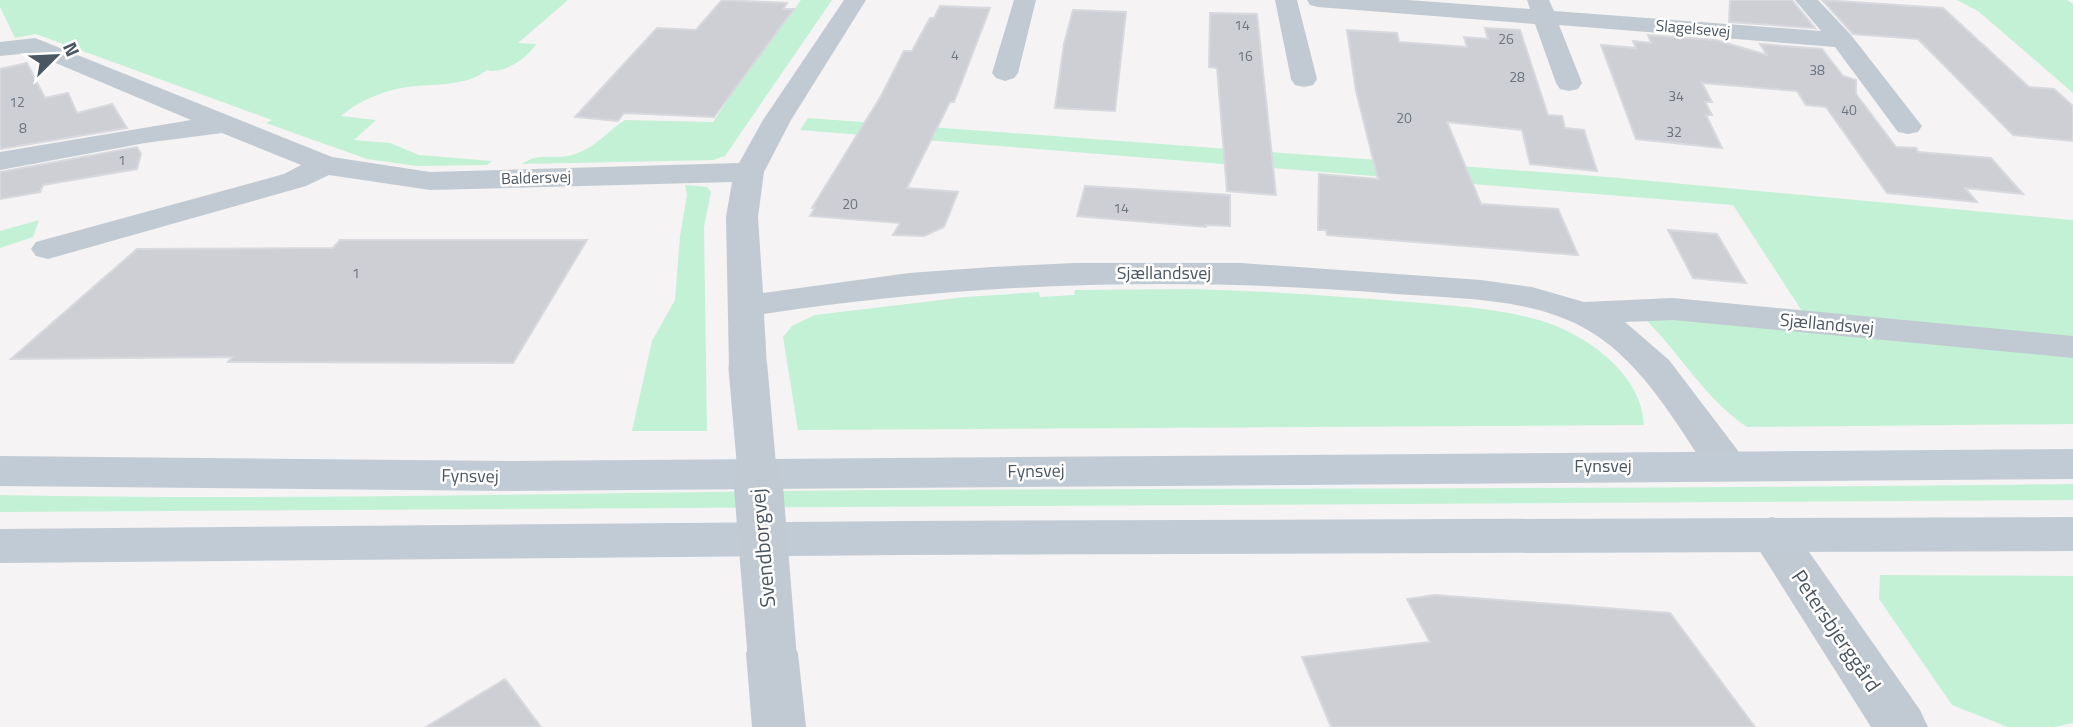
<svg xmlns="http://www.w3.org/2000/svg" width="2073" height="727" viewBox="0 0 2073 727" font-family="'Titillium Web',sans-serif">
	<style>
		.green { fill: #c3f1d5 }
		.building { fill: #cdcfd5; stroke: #d7d9de; stroke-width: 2 }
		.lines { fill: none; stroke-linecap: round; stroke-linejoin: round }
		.street { fill: #c1cad2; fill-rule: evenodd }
		.secondary { fill: #c1cbd6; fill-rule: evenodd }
		.street-bridge-far1 { stroke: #c1cad2; stroke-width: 39 }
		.street-bridge { stroke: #c1cad2; stroke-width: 49 }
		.labels { text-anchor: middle; stroke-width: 5; stroke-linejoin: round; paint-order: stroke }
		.number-label { font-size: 14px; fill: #6b747e }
		.far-street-label { font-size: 16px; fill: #4a5661; stroke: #fff }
		.street-label { font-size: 18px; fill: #4a5661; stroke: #fff }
		.near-street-label { font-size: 21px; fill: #4a5661; stroke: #fff }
	</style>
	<rect width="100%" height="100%" fill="#f5f3f3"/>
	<path class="green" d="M 0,0 L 568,0 L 518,43 L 536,44 C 528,58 503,75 487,70 C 465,88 429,83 401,88 C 380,92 357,102 341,116 L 376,120 L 354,140 L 390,143 L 419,155 L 492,161 L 487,165 L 417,166 L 367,159 L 266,123 L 272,120 L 36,34 L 15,38 L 0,7 Z
		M 801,0 L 832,0 L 725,156 L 713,160 L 522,164 C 539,151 557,161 575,154 C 595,148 608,131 625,120 L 713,122 L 730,97 L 675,92 L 751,67 L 765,49 L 780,16 L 790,16 Z
		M 1957,0 L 2067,0 L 2073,4 L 2073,93 L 1978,11 Z
		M 808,118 L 1608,177 L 2073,220 L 2073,338 L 1802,311 L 1733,205 L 800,130 Z
		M 685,185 L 707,187 L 711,192 L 704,227 L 707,431 L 632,431 L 652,341 L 675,300 L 680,236 L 687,195 Z
		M 39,220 L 33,237 L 0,248 L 0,231 Z
		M 1191,289 C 1264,291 1337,296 1410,302 C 1454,306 1499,308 1542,321 C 1587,335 1642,374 1644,425 L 798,430 L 783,337 L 792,326 L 815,315 L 966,297 L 1039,292 L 1040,297 L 1074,295 L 1075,290 Z
		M 1662,317 L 2073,354 L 2073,424 L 1747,427 C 1705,399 1680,353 1645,319 Z
		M 2073,484 L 2073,500 L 0,512 L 0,495 C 299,501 597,492 896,490 C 1288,488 1681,489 2073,484 Z
		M 1880,575 L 2073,576 L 2073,723 L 2054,727 L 2008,727 L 1952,705 L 1879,599 Z"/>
	<path class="building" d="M 722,0 L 787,3 L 783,9 L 794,9 L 714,117 L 624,113 L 618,121 L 575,117 L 657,28 L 696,30 Z
		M 1730,0 L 1792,0 L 1815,28 L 1729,22 Z
		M 1822,0 L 1943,8 L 2029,87 L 2054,89 L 2073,106 L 2073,141 L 2013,135 L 1918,39 L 1853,34 Z
		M 940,6 L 990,8 L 954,102 L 950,102 L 907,188 L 958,192 L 944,227 L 924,236 L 893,235 L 900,223 L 810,216 L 815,208 L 812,208 L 881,96 L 904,51 L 912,51 L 930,18 L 934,18 Z
		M 1073,10 L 1126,12 L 1115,111 L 1055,108 L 1064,44 Z
		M 1210,13 L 1257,14 L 1276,195 L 1227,191 L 1217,68 L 1209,67 Z
		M 1485,28 L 1520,30 L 1548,115 L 1562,116 L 1565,128 L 1584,130 L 1597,171 L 1530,164 L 1522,130 L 1447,122 L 1481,204 L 1558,209 L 1578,255 L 1327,235 L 1326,230 L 1318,230 L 1319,174 L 1378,179 L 1356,91 L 1347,30 L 1397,33 L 1399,42 L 1467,47 L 1464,37 L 1488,39 Z
		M 1648,35 L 1716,40 L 1767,55 L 1760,44 L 1822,49 L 1843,76 L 1856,80 L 1856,94 L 1896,147 L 1916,148 L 1918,152 L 1991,158 L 2023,194 L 1965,188 L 1977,202 L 1887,193 L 1826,107 L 1806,105 L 1797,91 L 1702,83 L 1712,102 L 1705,102 L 1712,115 L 1706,115 L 1722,148 L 1636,139 L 1601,45 L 1636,48 L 1633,41 L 1651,43 Z
		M 27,63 L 45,98 L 68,93 L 77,113 L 112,104 L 127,128 L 0,149 L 0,69 Z
		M 137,147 L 141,154 L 137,169 L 43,185 L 40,192 L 0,199 L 0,172 Z
		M 1085,186 L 1230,195 L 1230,226 L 1206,225 L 1206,227 L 1077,216 Z
		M 1668,230 L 1717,234 L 1746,283 L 1693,278 Z
		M 340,240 L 587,240 L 513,363 L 228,362 L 232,357 L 11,359 L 137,249 L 333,248 Z
		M 1435,595 L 1670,613 L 1755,727 L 1331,727 L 1302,657 L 1430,642 L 1407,599 Z
		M 505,679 L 541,727 L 426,727 Z"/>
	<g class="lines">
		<path class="street" d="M 844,0 L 866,0 L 791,120 L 764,172 L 758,217 L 763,293 L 909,273 L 992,267 L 1075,263 L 1241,263 L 1481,280 L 1532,287 L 1584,302 L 1673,298 L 2073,336 L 2073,358 L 1673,320 L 1625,322 L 1669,360 L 1742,456 L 1748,466 L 1742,476 L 1727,481 L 1712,476 C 1677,426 1645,365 1591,332 C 1534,297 1459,299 1396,294 C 1184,276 974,282 764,314 L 767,368 L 762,376 L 748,380 L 734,376 L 729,368 L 726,217 L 732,182 L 430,190 L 329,175 L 306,186 L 48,259 L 36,256 L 31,249 L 36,242 L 284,174 L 301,165 L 222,133 L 145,143 L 0,170 L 0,152 L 191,120 L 32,53 L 0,56 L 0,42 L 35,38 L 332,157 L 430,172 L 739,163 L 763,120 Z
			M 1014,0 L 1036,0 L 1018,73 L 1014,78 L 1005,81 L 996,78 L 992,73 Z
			M 1275,0 L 1297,0 L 1317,79 L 1313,85 L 1304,87 L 1295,85 L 1291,79 Z
			M 1307,0 L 1408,0 L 1530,9 L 1527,0 L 1549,0 L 1554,11 L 1821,31 L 1795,0 L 1818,0 L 1851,35 L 1922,126 L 1918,132 L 1908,134 L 1898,132 L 1835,47 L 1559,25 L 1582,83 L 1578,89 L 1569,91 L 1560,89 L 1556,83 L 1535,24 L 1318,7 L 1310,5 Z
			M 1772,517 L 1788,522 L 1920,710 L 1928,727 L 1871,727 L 1749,534 L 1756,522 Z
			M 772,632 L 790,638 L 798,653 L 806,727 L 752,727 L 746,653 L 754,638 Z"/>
		<path class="secondary" d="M 2073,449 L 2073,479 L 510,491 L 0,486 L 0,456 L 510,461 Z
			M 2073,517 L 2073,551 L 902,555 L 0,563 L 0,529 L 902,521 Z"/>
		<path class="street-bridge-far1" d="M 748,368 L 758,483"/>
		<path class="street-bridge" d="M 758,481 L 772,653"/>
	</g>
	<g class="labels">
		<g class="number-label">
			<text x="1242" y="30">14</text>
			<text x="1506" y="44">26</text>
			<text x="955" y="60">4</text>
			<text x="1245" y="61">16</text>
			<text x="1817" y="75">38</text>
			<text x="1517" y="82">28</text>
			<text x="1676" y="101">34</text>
			<text x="17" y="107">12</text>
			<text x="1849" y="115">40</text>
			<text x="1404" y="123">20</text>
			<text x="23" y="133">8</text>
			<text x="1674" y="137">32</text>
			<text x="122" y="165">1</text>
			<text x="850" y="209">20</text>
			<text x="1121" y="213">14</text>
			<text x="356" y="278">1</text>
		</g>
		<g class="far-street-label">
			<text transform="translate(1693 28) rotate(5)" y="6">Slagelsevej</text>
			<text transform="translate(536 177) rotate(-2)" y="6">Baldersvej</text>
		</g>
		<g class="street-label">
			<text x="1164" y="279">Sjællandsvej</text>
			<text transform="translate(1827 324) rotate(5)" y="6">Sjællandsvej</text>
			<text x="1603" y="472">Fynsvej</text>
			<text transform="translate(1036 471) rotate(-1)" y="6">Fynsvej</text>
			<text transform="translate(470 476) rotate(1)" y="6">Fynsvej</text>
		</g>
		<g class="near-street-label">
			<text transform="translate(763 548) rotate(-95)" y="7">Svendborgvej</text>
			<text transform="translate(1836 631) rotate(56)" y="7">Petersbjerggård</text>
		</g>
	</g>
	<g transform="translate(56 56) rotate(66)" stroke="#ffffff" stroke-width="5" paint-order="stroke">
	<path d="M0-5L12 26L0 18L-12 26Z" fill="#4a5661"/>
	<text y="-10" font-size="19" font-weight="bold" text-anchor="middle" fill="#4a5661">N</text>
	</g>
</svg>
